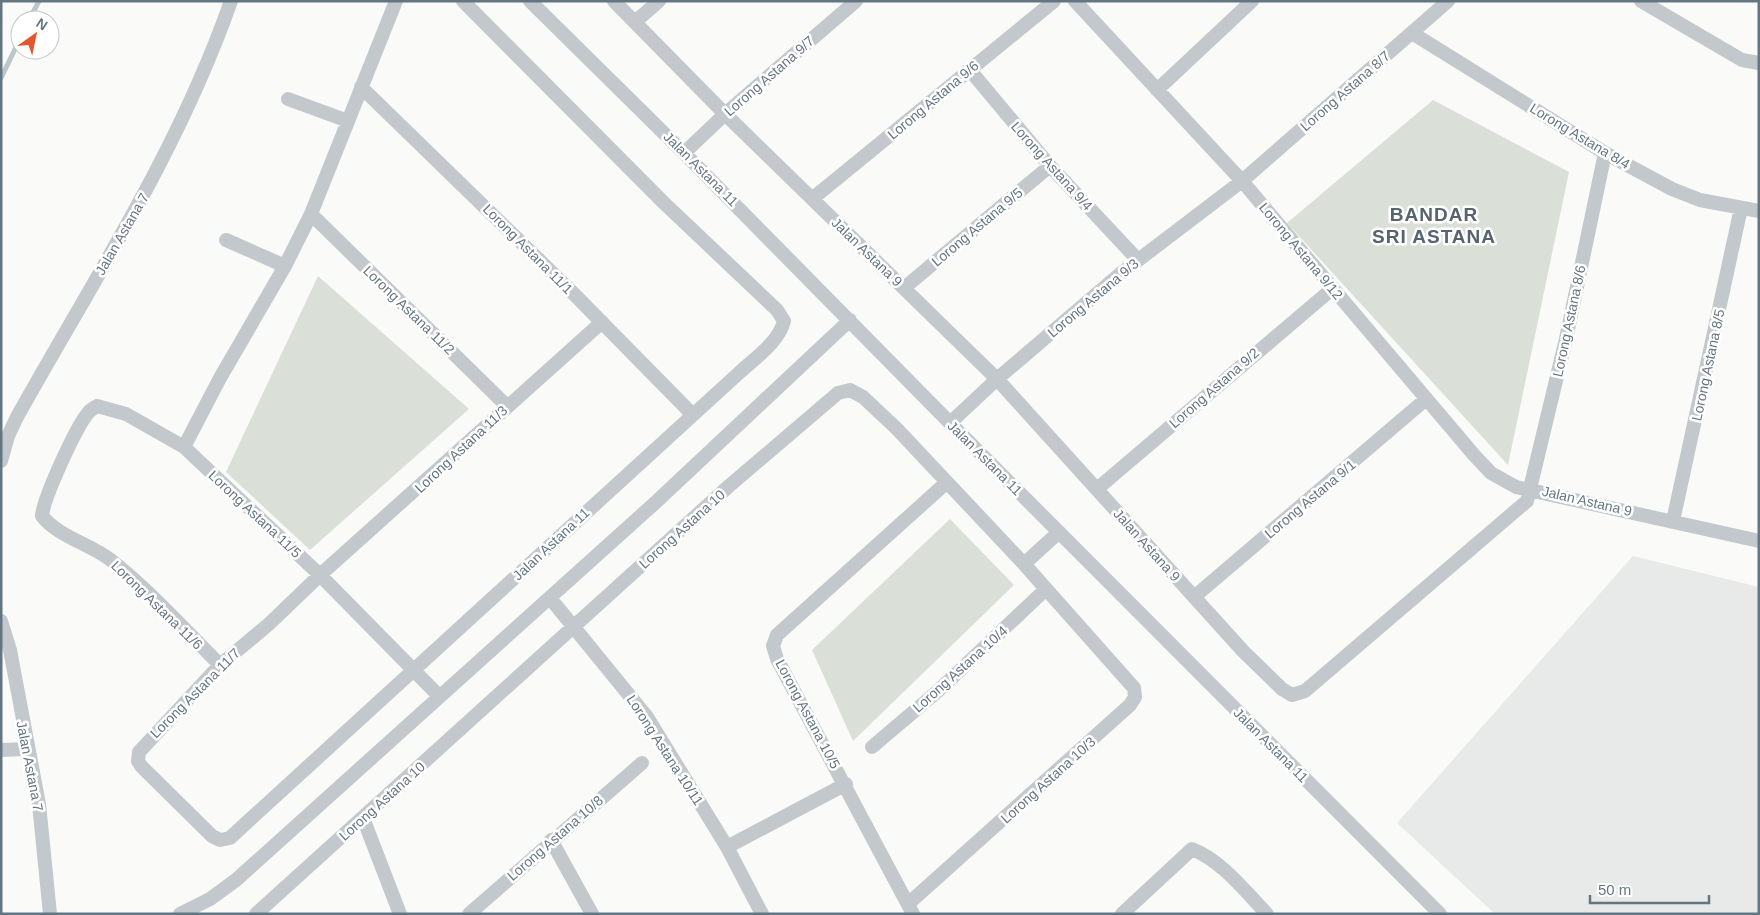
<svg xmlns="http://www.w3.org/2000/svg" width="1760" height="915" viewBox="0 0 1760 915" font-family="Arial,sans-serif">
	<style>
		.built { fill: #e8e9e9 }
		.park { fill: #dadfd7 }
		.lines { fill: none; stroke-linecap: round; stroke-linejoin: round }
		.stream { stroke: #bbc7cb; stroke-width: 5 }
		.street { stroke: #c3c8cc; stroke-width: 14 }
		.labels { text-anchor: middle; stroke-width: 5; stroke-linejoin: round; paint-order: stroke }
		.street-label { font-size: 14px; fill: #657683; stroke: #fff }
		.district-label { font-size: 19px; font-weight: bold; letter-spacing: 1px; fill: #57646e; stroke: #fff }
	</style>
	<rect width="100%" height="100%" fill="#fafaf8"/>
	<path class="built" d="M 1633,556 L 1759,587 L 1759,909 L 1757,914 L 1495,914 L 1397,823 Z"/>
	<path class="park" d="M 1433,100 L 1569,172 L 1508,465 L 1287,223 Z
		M 318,276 L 469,409 L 310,550 L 226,472 Z
		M 950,519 L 1014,585 L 853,741 L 812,650 Z"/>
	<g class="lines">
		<path class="stream" d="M 29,20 L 39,1
			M 1,78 L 20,39"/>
		<path class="street" d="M 463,1 L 664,203 L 777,310 L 784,321 C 779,342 755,358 740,372 L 244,825 L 230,838 L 220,840 L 212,836 L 141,766 L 138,761 L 139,752 L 220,665 L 269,624 L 320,575 L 602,322
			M 530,1 L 684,153 L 950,423 L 1440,914
			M 614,1 L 725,114 L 997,379 L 1243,651 L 1282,689 L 1292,695 L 1305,691 L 1527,501 L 1566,339 L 1605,153
			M 1075,1 L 1242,181 L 1474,455 L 1491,473 L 1516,487 L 1759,541
			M 1641,1 L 1742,60 L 1759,63
			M 636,21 L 659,1
			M 1412,33 L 1605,153 L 1672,189 L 1700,200 L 1759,211
			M 969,69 L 1050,166 L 1138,260
			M 361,87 L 570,290 L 693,415
			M 1157,90 L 1252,1
			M 288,99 L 348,121
			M 684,153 L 725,114 L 856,1
			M 812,199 L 1054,1
			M 311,214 L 507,406
			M 226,240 L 285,266
			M 904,288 L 1050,166
			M 950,423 L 997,379 L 1120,274 L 1242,181 L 1448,1
			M 184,447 L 220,378 L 285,266 L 311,214 L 396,1
			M 1,461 L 8,436 L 17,417 C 94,279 178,152 231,1
			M 1097,489 L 1332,289
			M 1673,521 L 1741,208
			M 1024,564 L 1059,532
			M 1194,597 L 1425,400
			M 550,598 L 647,717 L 727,847 L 762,914
			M 1,621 L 10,650 L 39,804 L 50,914
			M 220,665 C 185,630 151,592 112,561 C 91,544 60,538 42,516 C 43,499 76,427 88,413 C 90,410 94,408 97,406 L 126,414 L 184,447 L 320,575 L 439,696
			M 872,747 L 938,691 L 1046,589
			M 1,750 L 27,749
			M 363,818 L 400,914
			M 551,840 L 592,914
			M 727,847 L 846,784
			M 180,914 L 210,899 L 236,880 L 656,502 L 850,320
			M 256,914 L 729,486 L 838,393 L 850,390 L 863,397 L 897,429 L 1024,564 L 1134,688 L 1135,697 L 1130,705 L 908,904
			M 469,914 L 642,763
			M 913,914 L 777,659 L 773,646 L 777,635 L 946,483
			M 1122,914 L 1192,849 C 1222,861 1245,891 1267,914"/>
	</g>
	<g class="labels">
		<g class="street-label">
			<text transform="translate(769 76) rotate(-41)" y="5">Lorong Astana 9/7</text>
			<text transform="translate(1345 91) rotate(-41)" y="5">Lorong Astana 8/7</text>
			<text transform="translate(933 100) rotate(-40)" y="5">Lorong Astana 9/6</text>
			<text transform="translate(1580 136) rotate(31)" y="5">Lorong Astana 8/4</text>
			<text transform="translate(1052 166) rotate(48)" y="5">Lorong Astana 9/4</text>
			<text transform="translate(701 169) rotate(45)" y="5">Jalan Astana 11</text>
			<text transform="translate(977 227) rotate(-40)" y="5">Lorong Astana 9/5</text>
			<text transform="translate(122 234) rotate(-60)" y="5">Jalan Astana 7</text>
			<text transform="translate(528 249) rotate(45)" y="5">Lorong Astana 11/1</text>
			<text transform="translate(1301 251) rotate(50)" y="5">Lorong Astana 9/12</text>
			<text transform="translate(867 252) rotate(44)" y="5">Jalan Astana 9</text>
			<text transform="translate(1093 298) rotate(-40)" y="5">Lorong Astana 9/3</text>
			<text transform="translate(409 310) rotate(44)" y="5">Lorong Astana 11/2</text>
			<text transform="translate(1569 321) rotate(-78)" y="5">Lorong Astana 8/6</text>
			<text transform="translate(1708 365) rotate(-78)" y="5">Lorong Astana 8/5</text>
			<text transform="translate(1214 388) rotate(-41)" y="5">Lorong Astana 9/2</text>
			<text transform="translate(461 449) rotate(-43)" y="5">Lorong Astana 11/3</text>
			<text transform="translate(985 458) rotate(45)" y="5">Jalan Astana 11</text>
			<text transform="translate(1310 499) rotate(-40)" y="5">Lorong Astana 9/1</text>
			<text transform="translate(1587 501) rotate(13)" y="5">Jalan Astana 9</text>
			<text transform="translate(255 514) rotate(43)" y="5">Lorong Astana 11/5</text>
			<text transform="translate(682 529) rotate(-42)" y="5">Lorong Astana 10</text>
			<text transform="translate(551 544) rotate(-43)" y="5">Jalan Astana 11</text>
			<text transform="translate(1147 545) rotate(48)" y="5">Jalan Astana 9</text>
			<text transform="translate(157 605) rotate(44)" y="5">Lorong Astana 11/6</text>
			<text transform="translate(960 669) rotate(-42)" y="5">Lorong Astana 10/4</text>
			<text transform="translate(195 693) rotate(-45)" y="5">Lorong Astana 11/7</text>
			<text transform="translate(808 714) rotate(62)" y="5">Lorong Astana 10/5</text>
			<text transform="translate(1271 745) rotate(45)" y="5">Jalan Astana 11</text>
			<text transform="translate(665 750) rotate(57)" y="5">Lorong Astana 10/11</text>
			<text transform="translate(30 766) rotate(79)" y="5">Jalan Astana 7</text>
			<text transform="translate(1048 780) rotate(-42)" y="5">Lorong Astana 10/3</text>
			<text transform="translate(382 801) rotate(-42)" y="5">Lorong Astana 10</text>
			<text transform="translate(555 838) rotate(-41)" y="5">Lorong Astana 10/8</text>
		</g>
		<g class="district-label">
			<text x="1434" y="221">BANDAR<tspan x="1434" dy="22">SRI ASTANA</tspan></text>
		</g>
	</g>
	<rect width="1760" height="915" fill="none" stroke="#657683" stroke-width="5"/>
	<g transform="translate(35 35) rotate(33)"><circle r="24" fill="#ffffff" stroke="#c1c8cd"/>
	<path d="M0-4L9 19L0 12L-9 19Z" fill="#e4572e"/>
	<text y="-8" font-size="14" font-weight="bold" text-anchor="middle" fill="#657683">N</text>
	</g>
	<path d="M1590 895v8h119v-8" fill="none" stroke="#657683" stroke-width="2.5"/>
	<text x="1598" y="895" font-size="15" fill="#657683" stroke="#ffffff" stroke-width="4" paint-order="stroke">50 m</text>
</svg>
